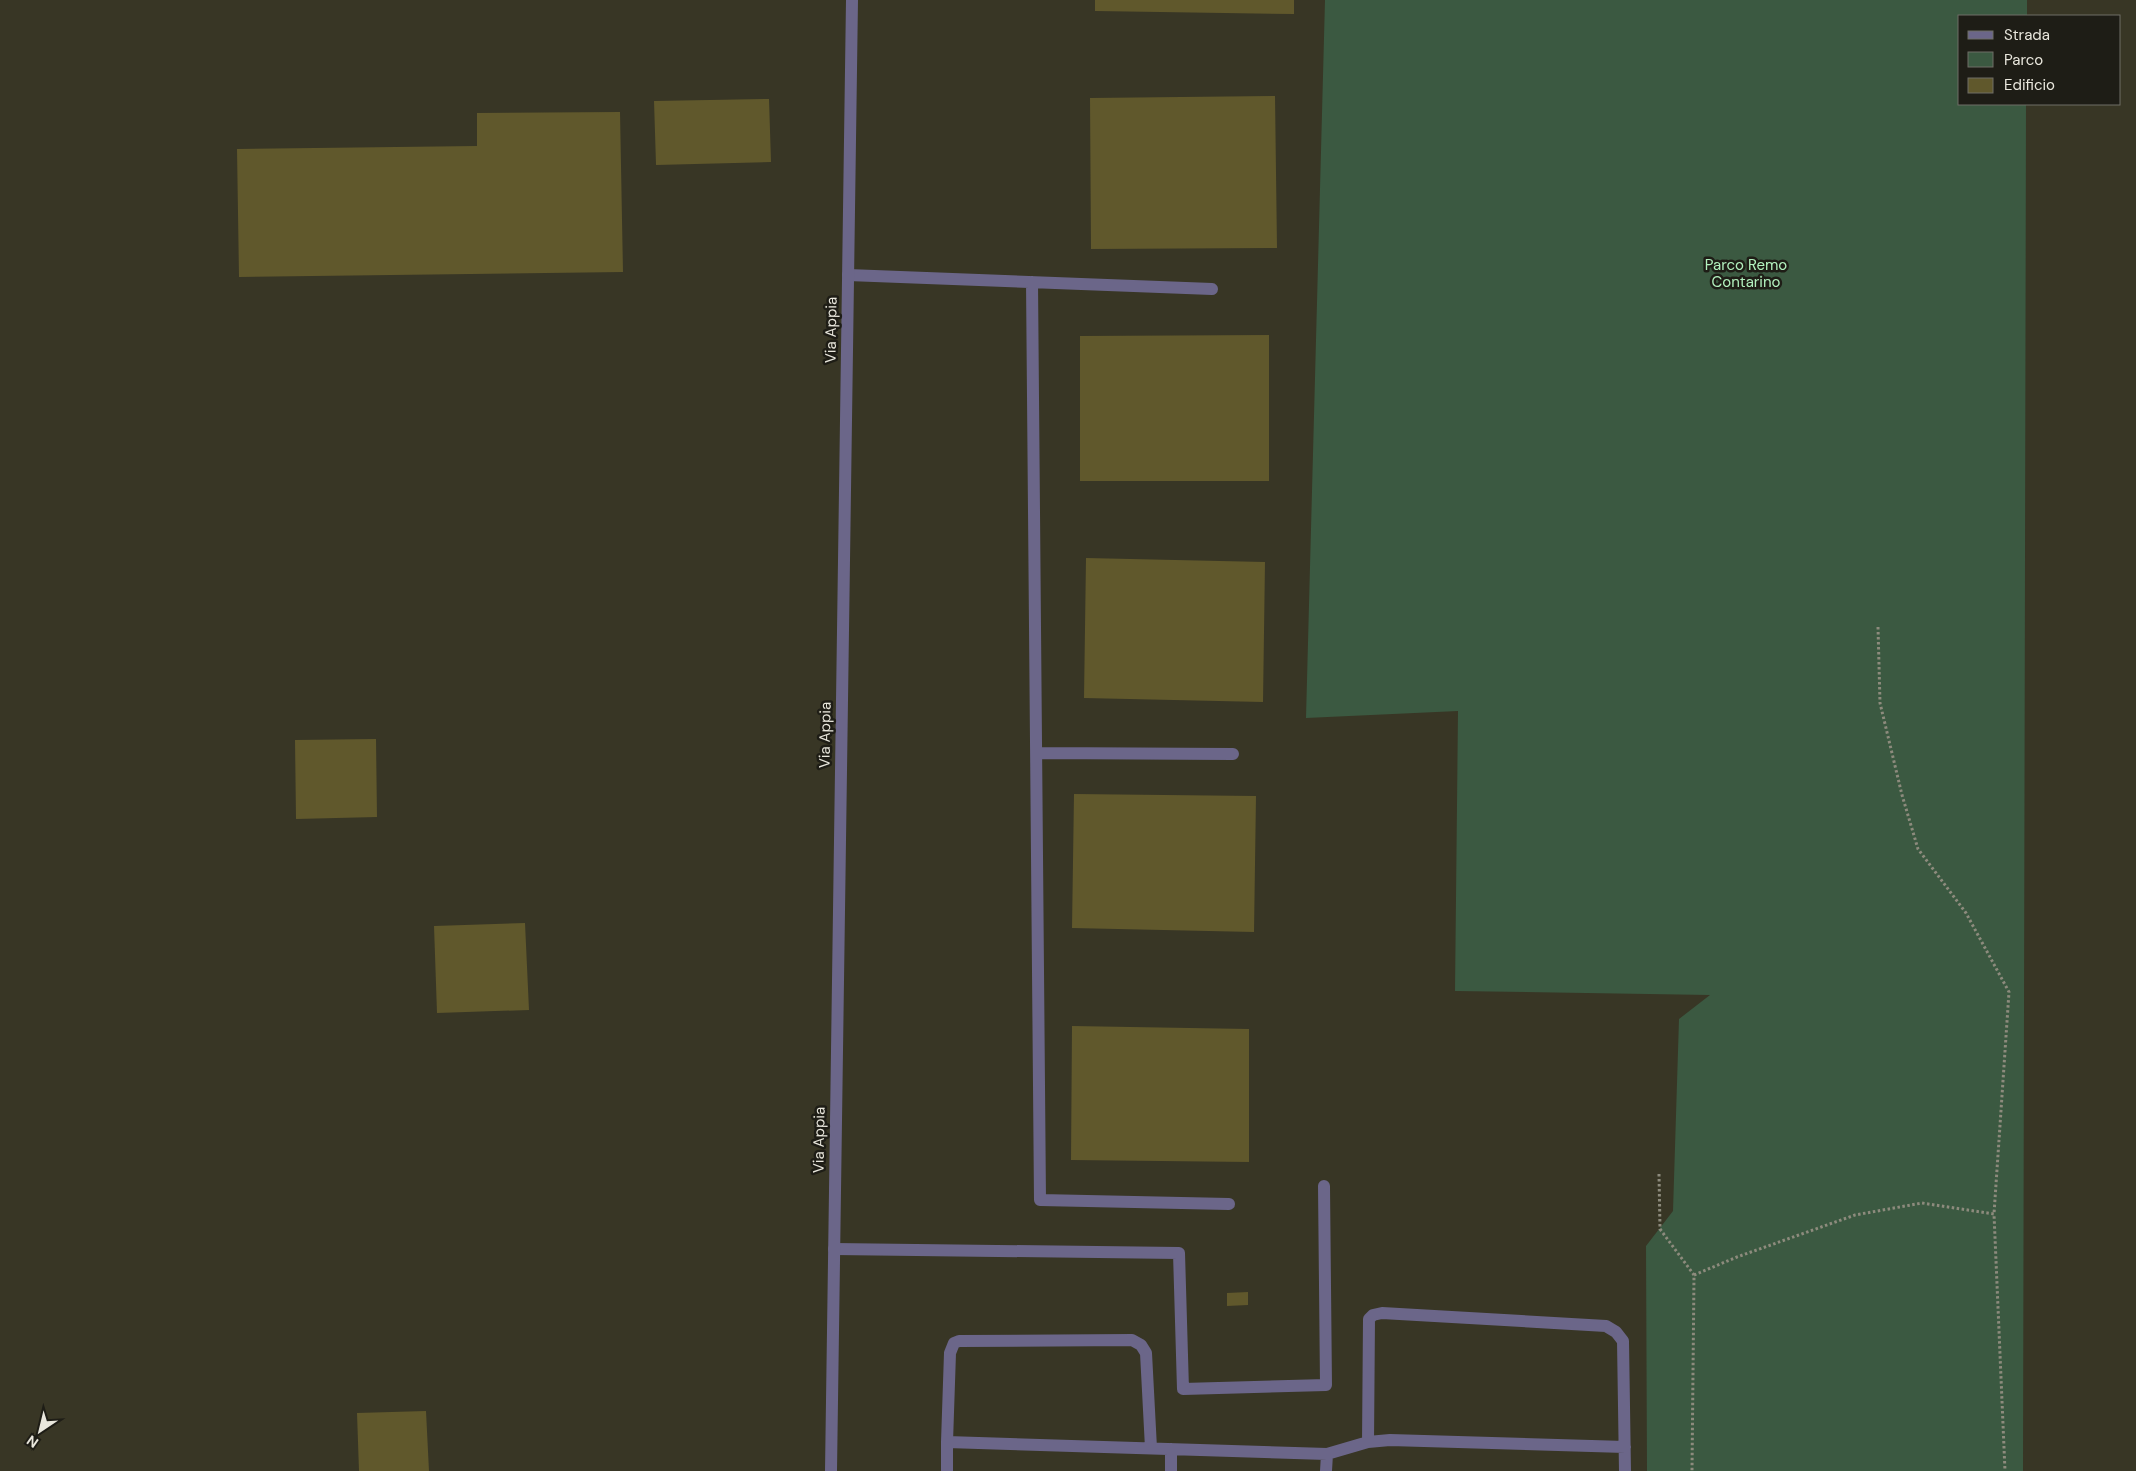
<svg xmlns="http://www.w3.org/2000/svg" width="2136" height="1471" viewBox="0 0 2136 1471" font-family="'DM Sans',sans-serif">
	<style>
		.green { fill: #3b5941 }
		.building { fill: #60582c }
		.lines { fill: none; stroke-linecap: round; stroke-linejoin: round }
		.path { stroke: #8d8b7d; stroke-width: 3; stroke-dasharray: 2.5 2.5; stroke-linecap: butt }
		.service { stroke: #6b6689; stroke-width: 12 }
		.tertiary { stroke: #6b6689; stroke-width: 12 }
		.labels { text-anchor: middle; stroke-width: 5; stroke-linejoin: round; paint-order: stroke }
		.park-label { font-size: 15px; fill: #b2f1be; stroke: #1e1d16 }
		.street-label { font-size: 15px; fill: #e9e7dd; stroke: #1e1d16 }
	</style>
	<rect width="100%" height="100%" fill="#383625"/>
	<path class="green" d="M 1325,0 L 2027,0 L 2027,16 L 1960,16 L 1960,104 L 2026,104 L 2023,1471 L 1647,1471 L 1646,1246 L 1673,1211 L 1679,1019 L 1710,995 L 1455,991 L 1458,711 L 1306,718 Z"/>
	<path class="building" d="M 1095,0 L 1294,0 L 1294,14 L 1095,11 Z
		M 1275,96 L 1277,248 L 1091,249 L 1090,98 Z
		M 769,99 L 771,162 L 656,165 L 654,101 Z
		M 620,112 L 623,272 L 239,277 L 237,149 L 477,146 L 477,113 Z
		M 1269,335 L 1269,481 L 1080,481 L 1080,336 Z
		M 1086,558 L 1265,562 L 1263,702 L 1084,698 Z
		M 376,739 L 377,817 L 296,819 L 295,740 Z
		M 1074,794 L 1256,796 L 1254,932 L 1072,928 Z
		M 525,923 L 529,1010 L 437,1013 L 434,926 Z
		M 1072,1026 L 1249,1029 L 1249,1162 L 1071,1160 Z
		M 1248,1292 L 1248,1305 L 1227,1306 L 1227,1293 Z
		M 426,1411 L 429,1471 L 359,1471 L 357,1413 Z"/>
	<g class="lines">
		<path class="path" d="M 1878,627 L 1880,703 L 1902,795 L 1918,849 L 1966,913 L 2009,992 L 1994,1214
			M 1659,1174 L 1660,1229 L 1694,1275 L 1692,1471
			M 1694,1275 L 1737,1257 L 1855,1215 L 1922,1203 L 1994,1214 L 2005,1471"/>
		<path class="service" d="M 848,275 L 1212,289
			M 1032,282 L 1040,1200 L 1229,1204
			M 1038,753 L 1233,754
			M 834,1249 L 1179,1253 L 1183,1389 L 1326,1385 L 1324,1186
			M 1368,1442 L 1369,1319 L 1373,1315 L 1382,1313 L 1606,1326 L 1616,1332 L 1623,1341 L 1625,1471
			M 1151,1448 L 1146,1353 L 1141,1345 L 1132,1340 L 959,1341 L 954,1343 L 950,1353 L 947,1442 L 1327,1454 L 1368,1442 L 1390,1440 L 1625,1447
			M 947,1471 L 947,1442
			M 1171,1471 L 1171,1449
			M 1326,1471 L 1327,1454"/>
		<path class="tertiary" d="M 831,1471 L 852,0"/>
	</g>
	<g class="labels">
		<g class="park-label">
			<text x="1746" y="270">Parco Remo<tspan x="1746" dy="17">Contarino</tspan></text>
		</g>
		<g class="street-label">
			<text transform="translate(831 330) rotate(-89)" y="5">Via Appia</text>
			<text transform="translate(825 735) rotate(-89)" y="5">Via Appia</text>
			<text transform="translate(819 1140) rotate(-89)" y="5">Via Appia</text>
		</g>
	</g>
	<rect x="1958" y="15" width="162" height="90" fill="#1e1d16" stroke="#6f6e66"/>
	<rect x="1968" y="31" width="25" height="8" fill="#6b6689" stroke="#6f6e66"/>
	<text x="2004" y="40" font-size="15" fill="#e9e7dd">Strada</text>
	<rect x="1968" y="52" width="25" height="15" fill="#3b5941" stroke="#6f6e66"/>
	<text x="2004" y="65" font-size="15" fill="#e9e7dd">Parco</text>
	<rect x="1968" y="78" width="25" height="15" fill="#60582c" stroke="#6f6e66"/>
	<text x="2004" y="90" font-size="15" fill="#e9e7dd">Edificio</text>
	<g transform="translate(40 1431) rotate(215)" stroke="#1e1d16" stroke-width="4" paint-order="stroke">
	<path d="M0-4L9 19L0 12L-9 19Z" fill="#e9e7dd"/>
	<text y="-8" font-size="14" font-weight="bold" text-anchor="middle" fill="#e9e7dd">N</text>
	</g>
</svg>
